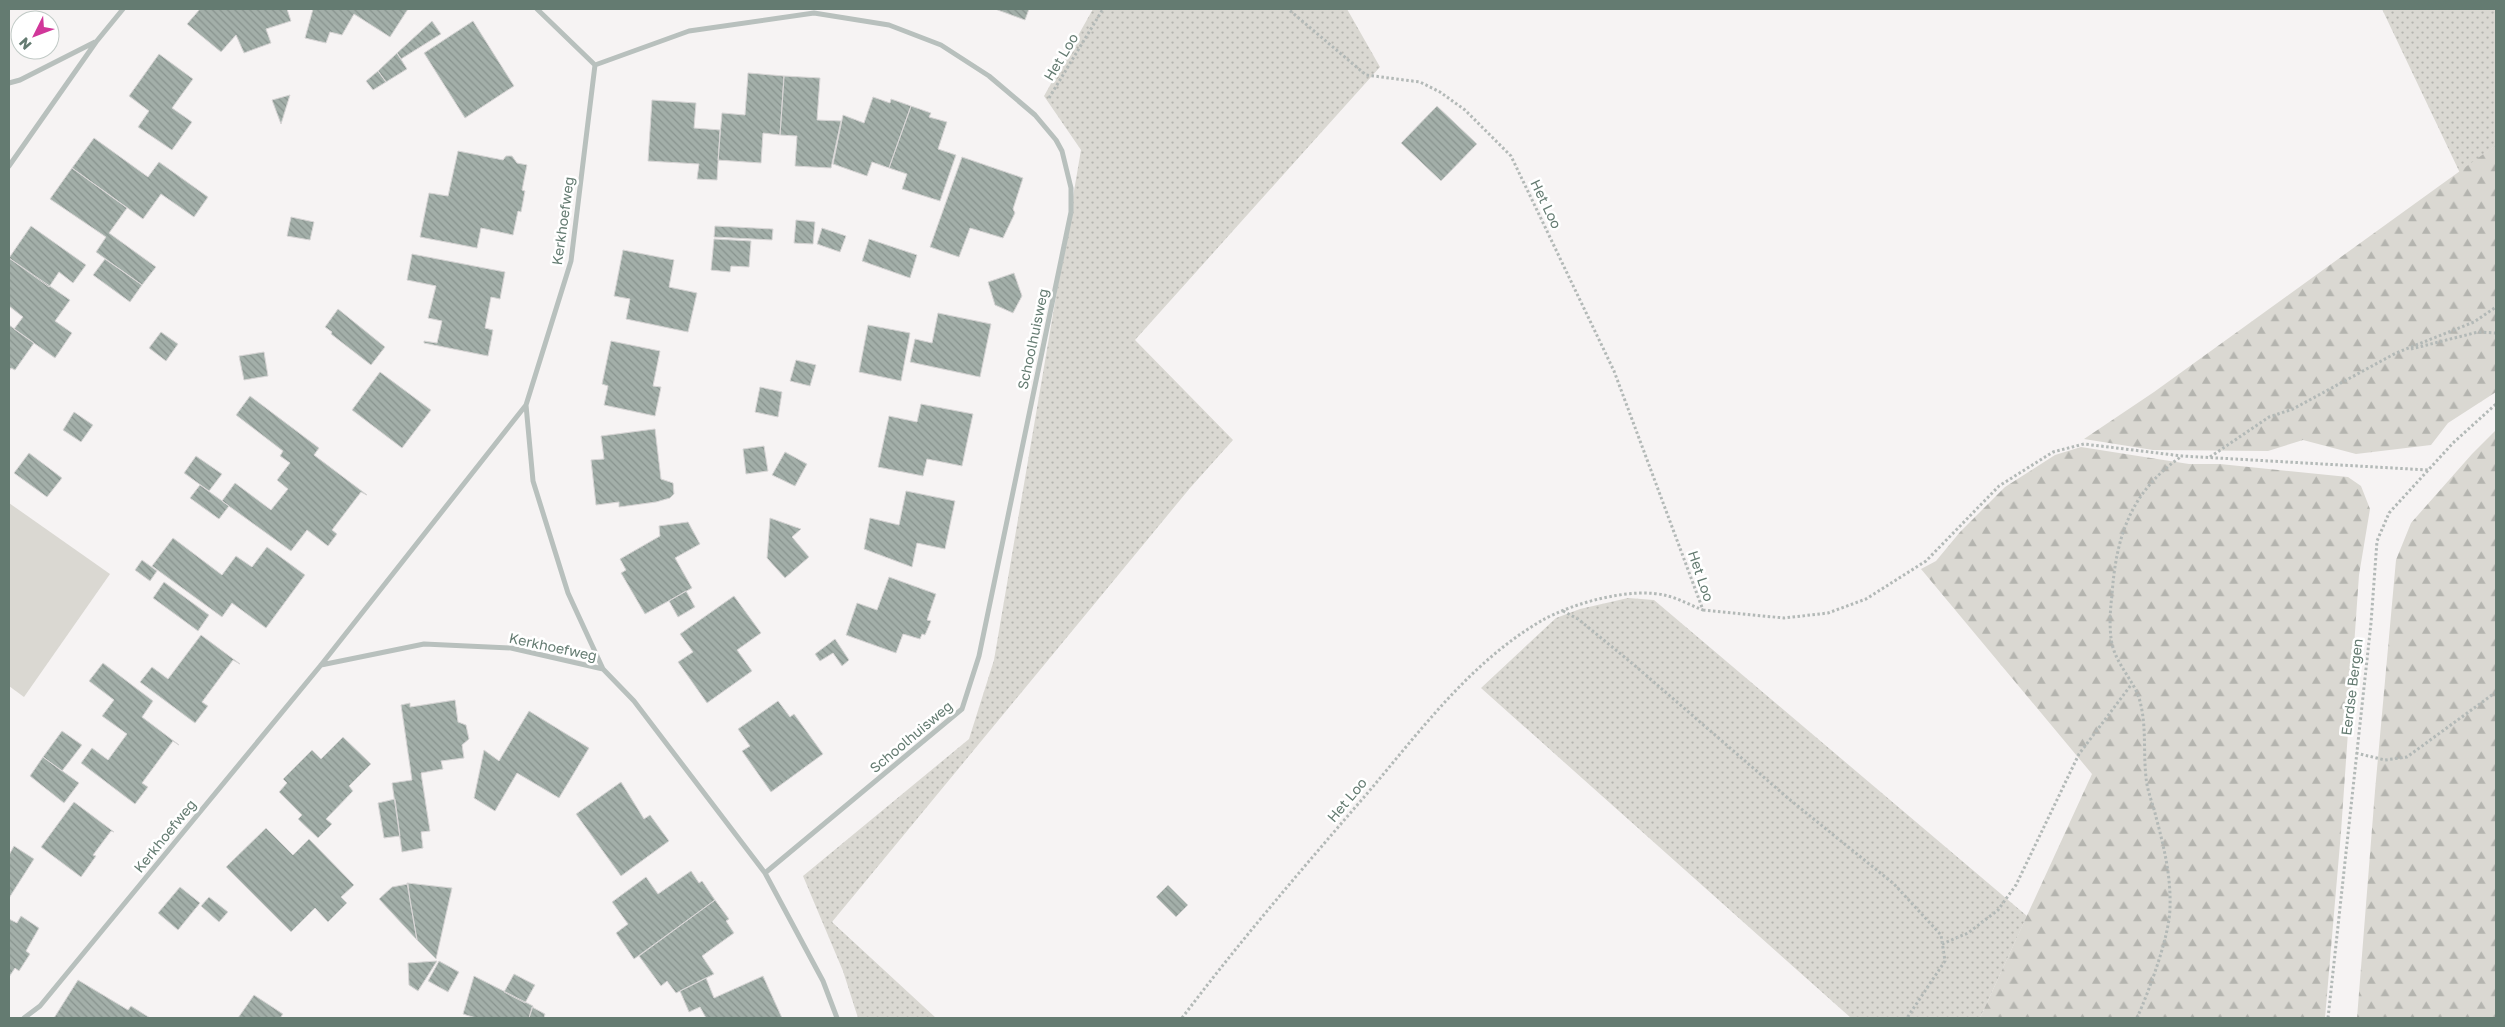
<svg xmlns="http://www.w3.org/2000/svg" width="2505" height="1027" viewBox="0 0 2505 1027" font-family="'Golos Text',sans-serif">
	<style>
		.grass { fill: url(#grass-dots) }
		.forest { fill: url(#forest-firs) }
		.garden { fill: #dad8d2 }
		.building { fill: url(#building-back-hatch); stroke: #d7d5d5 }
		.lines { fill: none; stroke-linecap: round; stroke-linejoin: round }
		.path { stroke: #b3b9b7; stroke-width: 3; stroke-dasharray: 2.5 2.5; stroke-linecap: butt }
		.minor { stroke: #b8c0bd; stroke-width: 5 }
		.labels { text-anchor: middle; stroke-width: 5; stroke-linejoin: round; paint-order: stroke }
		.street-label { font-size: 14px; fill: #647b71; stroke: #fff }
	</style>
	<defs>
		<pattern id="grass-dots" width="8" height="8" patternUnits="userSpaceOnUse" patternTransform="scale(1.25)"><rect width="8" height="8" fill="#dad8d2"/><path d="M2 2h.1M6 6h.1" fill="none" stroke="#b4b4af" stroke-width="1.8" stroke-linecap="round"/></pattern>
		<pattern id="forest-firs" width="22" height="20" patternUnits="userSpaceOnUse" patternTransform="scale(1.25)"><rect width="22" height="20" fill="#dad8d2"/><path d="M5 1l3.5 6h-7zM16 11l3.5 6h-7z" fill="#b4b4af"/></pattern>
		<pattern id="building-back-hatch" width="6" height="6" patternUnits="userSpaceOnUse" patternTransform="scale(1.25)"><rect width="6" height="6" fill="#a3afa9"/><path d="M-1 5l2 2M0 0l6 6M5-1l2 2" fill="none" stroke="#88938e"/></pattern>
	</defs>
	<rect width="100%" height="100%" fill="#f6f3f3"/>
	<path class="grass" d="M 1093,9 L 1347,9 L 1380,67 L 1135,340 L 1233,440 L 1190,488 L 832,922 L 936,1018 L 858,1018 L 843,971 L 803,876 L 969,739 L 994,660 L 1081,150 L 1044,96 Z
		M 2382,9 L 2496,9 L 2496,145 L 2460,173 Z
		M 1628,598 L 1654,600 L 2027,916 L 1980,1018 L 1851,1018 L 1481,688 L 1556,618 L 1580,609 Z"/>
	<path class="forest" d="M 2496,145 L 2496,392 L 2448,423 L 2431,445 L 2356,454 L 2303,440 L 2268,451 L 2153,450 L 2084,439 L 2154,392 Z
		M 2496,430 L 2496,1018 L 2357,1018 L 2375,791 L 2396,560 L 2411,523 L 2472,454 Z
		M 2081,447 L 2189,464 L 2220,464 L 2348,477 L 2361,486 L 2370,509 L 2359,575 L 2341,832 L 2325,1018 L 1980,1018 L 2092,774 L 1921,569 L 1936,561 L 1960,532 L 2005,487 L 2055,455 Z"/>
	<path class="garden" d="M 9,503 L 110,574 L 24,697 L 9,686 Z"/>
	<path class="building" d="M 200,9 L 287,9 L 291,21 L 266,29 L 271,43 L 244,53 L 236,35 L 221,52 L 187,24 Z
		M 313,9 L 408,9 L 390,37 L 354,14 L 342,35 L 330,32 L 326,43 L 305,38 Z
		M 995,9 L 1029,9 L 1025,20 Z
		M 432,21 L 441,34 L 401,59 L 397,53 Z
		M 473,21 L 514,86 L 465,118 L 424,53 Z
		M 397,53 L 407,69 L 386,82 L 378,71 Z
		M 159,54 L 193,79 L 172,108 L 192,122 L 172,150 L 138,127 L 149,111 L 129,96 Z
		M 378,71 L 386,82 L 373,90 L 366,81 Z
		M 748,73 L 784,76 L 780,135 L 763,133 L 761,163 L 718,160 L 722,113 L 745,115 Z
		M 784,76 L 820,78 L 817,120 L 841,121 L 831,168 L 795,166 L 797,136 L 780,135 Z
		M 290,95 L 281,124 L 272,100 Z
		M 873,97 L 890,103 L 891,99 L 911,106 L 889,168 L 872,162 L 867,176 L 833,164 L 843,115 L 864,123 Z
		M 652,100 L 696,103 L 694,128 L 720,130 L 717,180 L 697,179 L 699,164 L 648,161 Z
		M 911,106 L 931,113 L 929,117 L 947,122 L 938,149 L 956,155 L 940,201 L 902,189 L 907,174 L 889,168 Z
		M 1437,106 L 1477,144 L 1441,181 L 1401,143 Z
		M 94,138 L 148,177 L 159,162 L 208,197 L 194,217 L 161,194 L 143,219 L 72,168 Z
		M 458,151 L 503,160 L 506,156 L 512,156 L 517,163 L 527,165 L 522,190 L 525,191 L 521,212 L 518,211 L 513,235 L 481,228 L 477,248 L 420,237 L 429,193 L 448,196 Z
		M 962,157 L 1023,178 L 1013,209 L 1015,213 L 1003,238 L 970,228 L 959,257 L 930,247 Z
		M 72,168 L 127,208 L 109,233 L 156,267 L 142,285 L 96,252 L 106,237 L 50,199 Z
		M 291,217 L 314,222 L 310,240 L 287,236 Z
		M 796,220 L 815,222 L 813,244 L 794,243 Z
		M 31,226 L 86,265 L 73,283 L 59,272 L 49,287 L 9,258 Z
		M 715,226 L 773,229 L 772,240 L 714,237 Z
		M 822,228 L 846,236 L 840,252 L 817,244 Z
		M 714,239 L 751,241 L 749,267 L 731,266 L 730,272 L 711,270 Z
		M 869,239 L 917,255 L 910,278 L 862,261 Z
		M 623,250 L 674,260 L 669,287 L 697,293 L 688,332 L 626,319 L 630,299 L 614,296 Z
		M 412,254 L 505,272 L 500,299 L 491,297 L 485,328 L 493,330 L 488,356 L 424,343 L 424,341 L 437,343 L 442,321 L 428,318 L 436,286 L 407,280 Z
		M 9,258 L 70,300 L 55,321 L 72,333 L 55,358 L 14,329 L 23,317 L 9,306 Z
		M 105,259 L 142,285 L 130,302 L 93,275 Z
		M 1014,273 L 1022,296 L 1013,313 L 995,305 L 988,282 Z
		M 338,309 L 385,347 L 371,365 L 331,334 L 332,332 L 325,327 Z
		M 938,313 L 991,324 L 980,377 L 910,362 L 915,339 L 932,343 Z
		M 9,325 L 34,343 L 15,370 L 11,368 L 9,371 Z
		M 868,325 L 910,333 L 901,381 L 859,372 Z
		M 161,332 L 178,344 L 166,361 L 149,348 Z
		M 611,341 L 660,351 L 653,386 L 661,387 L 655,416 L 604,405 L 608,386 L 602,384 Z
		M 264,352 L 268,376 L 244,380 L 239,356 Z
		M 796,360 L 816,365 L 810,386 L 790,381 Z
		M 380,372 L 431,410 L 402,448 L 352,410 Z
		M 760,387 L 782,392 L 778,417 L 755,412 Z
		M 250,396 L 319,448 L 314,455 L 367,495 L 361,492 L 332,530 L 337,534 L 328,546 L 307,530 L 291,551 L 222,501 L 235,483 L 271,510 L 288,489 L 277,480 L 290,463 L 280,456 L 283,451 L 236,415 Z
		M 921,404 L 973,414 L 962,466 L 927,459 L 923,476 L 878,467 L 889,416 L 917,422 Z
		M 74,412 L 93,425 L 81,442 L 63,430 Z
		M 655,429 L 661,479 L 673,483 L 674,494 L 670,498 L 656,502 L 619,507 L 619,502 L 596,505 L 591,460 L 604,459 L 601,436 Z
		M 764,446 L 768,471 L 746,474 L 743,449 Z
		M 785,452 L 807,464 L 795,486 L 772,475 Z
		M 29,453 L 62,478 L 47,497 L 14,473 Z
		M 196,456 L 222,474 L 209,491 L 184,473 Z
		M 200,485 L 229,506 L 219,519 L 190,498 Z
		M 906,491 L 955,501 L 945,549 L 917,543 L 912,567 L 864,549 L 870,518 L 899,525 Z
		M 770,518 L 801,529 L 792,537 L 809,557 L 785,578 L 767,558 Z
		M 688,522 L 700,544 L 675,558 L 692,588 L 645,614 L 621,573 L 626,570 L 620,559 L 660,536 L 659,526 Z
		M 173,538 L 222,575 L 236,556 L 252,567 L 267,547 L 305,575 L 266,628 L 232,603 L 222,617 L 152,566 Z
		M 142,560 L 157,571 L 150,581 L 135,570 Z
		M 889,577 L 936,594 L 927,620 L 931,621 L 925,635 L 922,634 L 920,639 L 903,634 L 896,653 L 846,635 L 857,603 L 877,610 Z
		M 164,582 L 209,615 L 198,631 L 153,598 Z
		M 686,591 L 695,607 L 678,617 L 669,601 Z
		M 734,596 L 761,633 L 737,650 L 752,671 L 707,703 L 678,662 L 693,652 L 680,634 Z
		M 201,635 L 240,664 L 233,660 L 202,702 L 208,706 L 195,723 L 140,682 L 152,667 L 168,679 Z
		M 835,639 L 849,660 L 842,666 L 833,653 L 820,661 L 815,654 Z
		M 103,663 L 153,701 L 142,717 L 179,745 L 173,741 L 142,783 L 148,787 L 135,804 L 81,763 L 92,748 L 108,760 L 127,734 L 102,716 L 114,700 L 89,681 Z
		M 455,700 L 458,722 L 466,725 L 469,739 L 462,745 L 464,758 L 441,761 L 443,769 L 421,773 L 430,831 L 421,832 L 423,848 L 402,852 L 392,783 L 412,780 L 401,705 L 410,703 L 410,707 Z
		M 778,701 L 790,717 L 794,714 L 823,754 L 771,792 L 742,751 L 750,746 L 738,729 Z
		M 529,711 L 589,748 L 559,798 L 517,773 L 495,811 L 474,798 L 484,750 L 499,761 Z
		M 62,731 L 82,745 L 62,771 L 43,757 Z
		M 343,737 L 371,764 L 349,786 L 353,791 L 326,819 L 332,824 L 318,838 L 298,819 L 302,815 L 279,792 L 287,783 L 283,779 L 312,750 L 321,759 Z
		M 43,757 L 79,783 L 64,803 L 30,776 Z
		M 621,782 L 644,819 L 650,815 L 669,841 L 621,876 L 576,814 Z
		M 395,799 L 400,836 L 384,838 L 378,803 Z
		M 74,802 L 114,832 L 111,831 L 93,855 L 96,856 L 81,877 L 41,847 Z
		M 266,828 L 293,855 L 309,839 L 354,885 L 341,897 L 347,903 L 328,922 L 315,908 L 291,932 L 226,867 Z
		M 14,846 L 34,859 L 9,898 L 9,855 Z
		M 691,871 L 699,883 L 702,881 L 715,900 L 634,959 L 616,933 L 628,924 L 612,902 L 646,877 L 658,894 Z
		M 407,883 L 452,888 L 436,959 L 417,940 Z
		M 408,884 L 410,900 L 417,940 L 379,899 L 392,887 Z
		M 1168,885 L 1188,905 L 1176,917 L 1156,897 Z
		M 180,887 L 200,903 L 178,930 L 158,913 Z
		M 209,897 L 228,912 L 219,922 L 201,906 Z
		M 715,900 L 729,919 L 726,921 L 734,933 L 702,956 L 714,974 L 676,993 L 667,981 L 661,986 L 639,956 Z
		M 21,916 L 39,928 L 26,951 L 30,954 L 19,971 L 15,968 L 9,977 L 9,919 L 17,923 Z
		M 437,961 L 418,991 L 409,985 L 408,963 Z
		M 439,961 L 459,972 L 448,992 L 428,981 Z
		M 514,974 L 535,985 L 525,1003 L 504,992 Z
		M 474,976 L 533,1006 L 529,1018 L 476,1018 L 463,1014 Z
		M 763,976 L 782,1018 L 706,1018 L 700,1007 L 689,1012 L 680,991 L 706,978 L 714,998 Z
		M 78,980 L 128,1010 L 131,1006 L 150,1018 L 54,1018 Z
		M 254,995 L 283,1014 L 280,1018 L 238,1018 Z
		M 532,1007 L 545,1014 L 544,1018 L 529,1018 Z"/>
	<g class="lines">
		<path class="path" d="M 1049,98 L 1103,9
			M 2411,349 L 2478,332 L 2496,333
			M 2210,457 L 2269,417 L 2293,409 L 2396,353 L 2474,322 L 2496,307
			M 1703,610 L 1784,618 L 1828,613 L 1866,599 L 1926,561 L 1999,486 L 2053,452 L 2084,444 L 2182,456 L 2428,470
			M 1563,611 L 1578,619 L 1633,664 L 1789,799 L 1894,884 L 1941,935 L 1945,961 L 1907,1018
			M 2356,753 L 2385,760 L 2407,757 L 2496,692
			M 1942,944 L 1968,933 L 1998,910 L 2016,885 L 2079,754 L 2131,685
			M 1182,1018 C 1240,941 1302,869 1365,796 C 1418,734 1469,663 1541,621 C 1572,603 1633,586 1668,596 C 1680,599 1692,606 1703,610 L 1614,371 L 1511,156 L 1465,110 L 1440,92 L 1420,82 L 1366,75 L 1288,9
			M 2137,1018 C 2149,991 2170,935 2170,907 C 2171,876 2164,847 2156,817 C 2153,804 2147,791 2146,777 C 2143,751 2147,724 2139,698 C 2133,680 2117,665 2112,644 C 2109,629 2110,611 2112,595 C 2116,536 2131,491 2182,456
			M 2328,1018 L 2371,623 L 2377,541 L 2389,513 L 2453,443 L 2496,404"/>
		<path class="minor" d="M 537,9 L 595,65 L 689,31 L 814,13 L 889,25 L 941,45 L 989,76 L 1035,115 L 1056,140 L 1062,151 L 1071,188 L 1071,212 L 979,656 L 962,709 L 765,873 L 823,981 L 837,1018
			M 595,65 L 571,261 L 526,405 L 533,481 L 568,593 L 603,669 L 634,701 L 765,873
			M 9,83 L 20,80 L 95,42
			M 9,166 L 96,42 L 123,9
			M 321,665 L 424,644 L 511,648 L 603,669
			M 24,1018 L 40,1006 L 321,665 L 526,405"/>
	</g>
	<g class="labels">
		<g class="street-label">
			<text transform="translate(1061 57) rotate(-59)" y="5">Het Loo</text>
			<text transform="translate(1546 204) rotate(64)" y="5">Het Loo</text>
			<text transform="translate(563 221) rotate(-82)" y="5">Kerkhoefweg</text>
			<text transform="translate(1033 339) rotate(-78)" y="5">Schoolhuisweg</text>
			<text transform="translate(1701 576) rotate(71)" y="5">Het Loo</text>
			<text transform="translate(553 647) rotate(12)" y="5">Kerkhoefweg</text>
			<text transform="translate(2352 687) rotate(-83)" y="5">Eerdse Bergen</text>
			<text transform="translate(911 737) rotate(-40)" y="5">Schoolhuisweg</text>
			<text transform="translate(1347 800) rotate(-50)" y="5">Het Loo</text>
			<text transform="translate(165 836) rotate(-51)" y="5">Kerkhoefweg</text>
		</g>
	</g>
	<rect width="2505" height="1027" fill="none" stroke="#647b71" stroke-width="20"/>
	<g transform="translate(35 35) rotate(228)"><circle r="24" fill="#ffffff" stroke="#c1cac6"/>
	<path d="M0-4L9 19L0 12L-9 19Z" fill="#d1379a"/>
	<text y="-8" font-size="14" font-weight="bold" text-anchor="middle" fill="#647b71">N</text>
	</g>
</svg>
